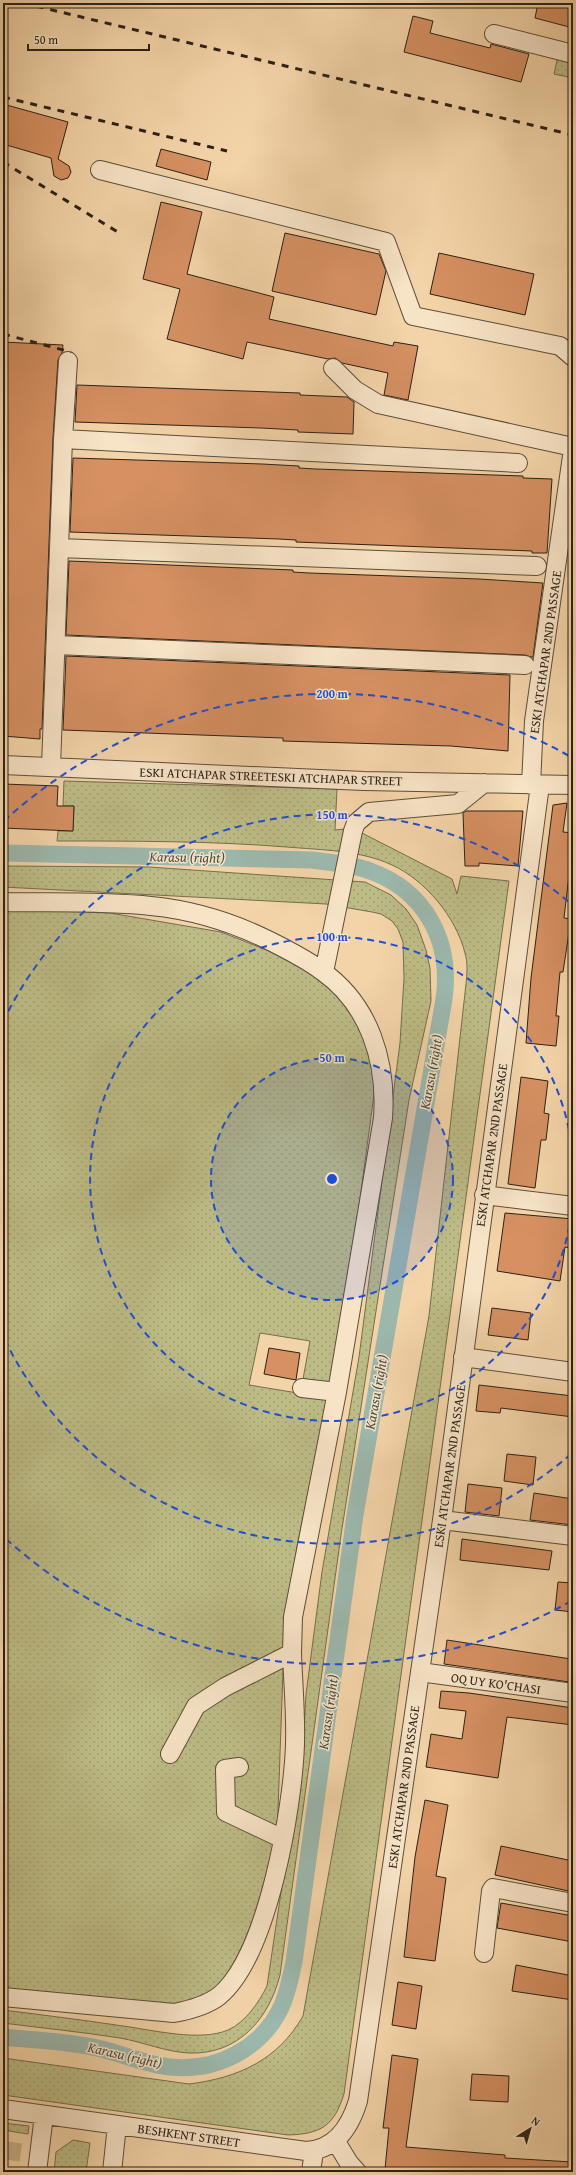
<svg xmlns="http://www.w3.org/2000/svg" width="576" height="2175" viewBox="0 0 576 2175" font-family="'Gentium Book Plus',serif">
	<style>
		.grass { fill: url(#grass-dots); stroke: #746e4e }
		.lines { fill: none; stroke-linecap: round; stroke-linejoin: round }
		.canal { stroke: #9cb8ad; stroke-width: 17 }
		.building { fill: #d69062; stroke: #2a2117 }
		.minor-tunnel { stroke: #cbb08b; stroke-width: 18; stroke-dasharray: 18 9; stroke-linecap: butt }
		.minor-casing { stroke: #5c4e3b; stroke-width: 20 }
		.minor { stroke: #f7e3c6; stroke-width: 18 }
		.rail { stroke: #2a2117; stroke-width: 3; stroke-dasharray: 7 7; stroke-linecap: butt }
		.ring { fill: none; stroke: #1d4ed8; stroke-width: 2; stroke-dasharray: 7 5 }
		.labels { text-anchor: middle; stroke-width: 3; stroke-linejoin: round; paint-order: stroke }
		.street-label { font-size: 13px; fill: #2a2117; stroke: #f7e3c6 }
		.water-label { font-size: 14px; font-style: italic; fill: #4c4e44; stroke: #f7e3c6 }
		.centre { fill: #1d4ed8; stroke: #f7e3c6; stroke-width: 2 }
		.ring-label { font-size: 12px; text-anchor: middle; font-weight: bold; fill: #1d4ed8; stroke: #f7e3c6; stroke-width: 3; stroke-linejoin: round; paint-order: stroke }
	</style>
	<defs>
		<pattern id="grass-dots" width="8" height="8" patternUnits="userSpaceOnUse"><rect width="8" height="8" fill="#bdbc86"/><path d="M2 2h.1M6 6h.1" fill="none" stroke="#a3a173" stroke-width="1.8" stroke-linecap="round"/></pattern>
	</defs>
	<rect width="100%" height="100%" fill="#f3d4a8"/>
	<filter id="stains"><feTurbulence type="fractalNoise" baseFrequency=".005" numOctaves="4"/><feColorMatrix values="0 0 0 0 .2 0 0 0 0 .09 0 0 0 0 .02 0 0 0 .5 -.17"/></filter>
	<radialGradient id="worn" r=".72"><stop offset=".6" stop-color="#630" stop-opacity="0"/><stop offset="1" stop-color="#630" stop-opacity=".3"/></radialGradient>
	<path class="grass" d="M 558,56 L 573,60 L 573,78 L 554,74 Z
		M 64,781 L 337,789 L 335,830 L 345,829 L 360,832 L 452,879 L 457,894 L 461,876 L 509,881 L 344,2094 C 334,2126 321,2134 288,2135 L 3,2095 L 3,2058 L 189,2084 C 238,2078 278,2060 303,2016 L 429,1316 L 466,984 C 467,974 468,963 465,953 C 456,917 425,880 392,865 C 360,850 321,850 287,847 C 211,841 134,841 57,841 L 58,831 L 73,831 L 74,806 L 63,806 Z
		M 3,866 L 149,867 L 365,882 L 391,895 L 406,909 L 417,925 L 426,950 L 430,968 L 431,1001 L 409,1100 L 341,1535 L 280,1975 C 269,2019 238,2055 189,2053 C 166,2052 143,2042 120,2038 C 82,2032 42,2028 3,2023 L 3,2010 C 43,2015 83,2020 123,2026 C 153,2030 200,2042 228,2030 C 246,2022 259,2002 267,1986 L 303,1745 L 306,1694 L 322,1572 L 359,1357 L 400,1043 L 404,978 L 403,942 L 398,929 L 392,921 L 381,914 L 372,912 L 326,904 L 3,887 Z
		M 3,909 L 110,913 L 221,932 L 269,951 L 299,967 L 319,979 L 350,1008 L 369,1041 L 375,1087 L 360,1199 L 330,1383 L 303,1379 L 310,1341 L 260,1333 L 249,1385 L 328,1398 L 297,1546 L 284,1642 L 277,1839 C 268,1881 247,1964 213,1991 C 199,2001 183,2003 167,2005 L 3,1988 Z
		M 3,2123 L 29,2126 L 28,2134 L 3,2130 Z
		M 73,2140 L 90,2143 L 86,2172 L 54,2172 L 56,2152 Z"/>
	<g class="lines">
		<path class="canal" d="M 3,853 L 313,860 C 332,863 352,864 370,871 C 426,891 452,942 444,999 L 355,1515 L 294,1962 C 291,1976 288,1990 283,2003 C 264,2048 217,2072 170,2067 C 141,2064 115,2050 87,2046 C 60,2041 31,2040 3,2037"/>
	</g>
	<path class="building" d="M 538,3 L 573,3 L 573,28 L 535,18 Z
		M 413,16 L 433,21 L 430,33 L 490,48 L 491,44 L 529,54 L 521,82 L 404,52 Z
		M 3,104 L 68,122 L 58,159 L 69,166 L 71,172 L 68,178 L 61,180 L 54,176 L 51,158 L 3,144 Z
		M 161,149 L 211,162 L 207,180 L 156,166 Z
		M 161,202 L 202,212 L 187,274 L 274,297 L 269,319 L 393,346 L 394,342 L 418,346 L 408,400 L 384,395 L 388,373 L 342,363 L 335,358 L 328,359 L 247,342 L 243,359 L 167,339 L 180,289 L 143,279 Z
		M 285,233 L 379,254 L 386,271 L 376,315 L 272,291 Z
		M 439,253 L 534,274 L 525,315 L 430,294 Z
		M 3,342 L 63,345 L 62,353 L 58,360 L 53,438 L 42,729 L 40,729 L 40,739 L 3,736 Z
		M 77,385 L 300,393 L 300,395 L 347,397 L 354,402 L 353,434 L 298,432 L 298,430 L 261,428 L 75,422 Z
		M 73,458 L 262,464 L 299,466 L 299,468 L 316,469 L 523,476 L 523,478 L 552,479 L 547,553 L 532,553 L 532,551 L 296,542 L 296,540 L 279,539 L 70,532 Z
		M 69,561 L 293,570 L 293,572 L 309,573 L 479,579 L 543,583 L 533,657 L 531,657 L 525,655 L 66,635 Z
		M 66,656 L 510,675 L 508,751 L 451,746 L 283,741 L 283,738 L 63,730 Z
		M 3,784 L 58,786 L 57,806 L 74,806 L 73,831 L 3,828 Z
		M 567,803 L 563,832 L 573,833 L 573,841 L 564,918 L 571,919 L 563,972 L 560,972 L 556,1016 L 559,1016 L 556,1046 L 526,1043 L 531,978 L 553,805 Z
		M 466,811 L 523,811 L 518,866 L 479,863 L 479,866 L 465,866 L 463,813 Z
		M 521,1077 L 548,1081 L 544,1113 L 549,1114 L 546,1140 L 541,1140 L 535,1188 L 508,1184 Z
		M 505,1213 L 573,1219 L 570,1248 L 565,1247 L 560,1281 L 497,1271 Z
		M 492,1308 L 531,1313 L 528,1340 L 488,1335 Z
		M 269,1348 L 300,1353 L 296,1380 L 264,1374 Z
		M 479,1385 L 573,1396 L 573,1417 L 501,1408 L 500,1413 L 476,1411 Z
		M 507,1454 L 536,1457 L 533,1485 L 504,1481 Z
		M 468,1484 L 502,1488 L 499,1516 L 465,1512 Z
		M 534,1493 L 573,1499 L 573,1525 L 530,1520 Z
		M 462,1539 L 552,1551 L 549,1570 L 460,1560 Z
		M 558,1582 L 573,1583 L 573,1612 L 555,1610 Z
		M 447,1640 L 571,1659 L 569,1682 L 444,1664 Z
		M 441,1691 L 469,1693 L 573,1708 L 573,1725 L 507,1717 L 498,1778 L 426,1767 L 431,1734 L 462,1739 L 466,1711 L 439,1708 Z
		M 425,1800 L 448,1805 L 436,1876 L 446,1878 L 435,1961 L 404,1957 L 415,1857 Z
		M 501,1846 L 573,1861 L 573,1892 L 495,1875 Z
		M 501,1903 L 573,1916 L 573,1942 L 497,1928 Z
		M 516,1965 L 573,1976 L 573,2000 L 512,1991 Z
		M 398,1982 L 422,1986 L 416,2029 L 392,2025 Z
		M 392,2055 L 418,2059 L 406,2147 L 505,2155 L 505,2158 L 572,2162 L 572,2172 L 409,2172 L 385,2169 L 389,2128 L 383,2128 Z
		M 472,2074 L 509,2076 L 508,2102 L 470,2100 Z"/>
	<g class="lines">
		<path class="minor-tunnel" d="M 3,2150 L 39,2155"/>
		<g class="minor-casing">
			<path id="minor" d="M 494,34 L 573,54
				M 100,170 L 386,242 L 413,316 L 560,346 L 573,357
				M 333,368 L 355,390 L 378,404 L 573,447
				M 63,439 L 68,361
				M 59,548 L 537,566
				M 56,645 L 525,665
				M 3,765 L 364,781 L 573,785
				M 51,767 L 63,439 L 518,463
				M 531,785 L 534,721 L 573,449
				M 3,902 C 52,903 102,901 151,906 C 192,910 234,923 270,941 C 288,950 306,959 322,971 C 370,1005 387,1062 383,1118 L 337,1392 L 293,1617 L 292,1653
				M 324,972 L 353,831 L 356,823 L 369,812 L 458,804 L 484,783
				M 484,1195 L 573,1206
				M 463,1357 L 573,1372
				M 302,1388 L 337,1392
				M 442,1520 L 573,1536
				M 420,1672 L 573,1693
				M 239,1767 L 225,1769 L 226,1812 L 283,1839
				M 484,1953 L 491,1891 L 493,1888 L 573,1903
				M 3,1997 L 174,2013 C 190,2010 206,2006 219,1996 C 268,1956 293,1806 295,1744 C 296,1714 293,1683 292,1653 L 225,1687 L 196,1706 L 170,1754
				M 3,2109 L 306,2151 C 335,2150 350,2127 358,2101 L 442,1520 L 540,785
				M 335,2140 L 349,2163 L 357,2172
				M 37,2172 L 44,2115
				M 112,2172 L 117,2125
				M 311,2172 L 314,2151"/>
		</g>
		<use href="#minor" class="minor"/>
		<path class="rail" d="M 23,3 L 573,135
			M 3,97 L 227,151
			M 3,162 L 121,234
			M 3,334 L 71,352"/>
	</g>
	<circle cx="332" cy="1179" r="121" fill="#1d4ed8" fill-opacity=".12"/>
	<g class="ring">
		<circle cx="332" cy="1179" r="121"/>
		<path d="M573 1202A242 242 0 1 1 573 1156"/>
		<path d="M571 1454A364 364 0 0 1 3 1336M3 1022A364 364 0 0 1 571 904"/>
		<path d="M571 1601A485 485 0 0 1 4 1537M4 821A485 485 0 0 1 571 757"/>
	</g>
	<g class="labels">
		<g class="street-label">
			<text transform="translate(545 652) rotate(-82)" y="5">ESKI ATCHAPAR 2ND PASSAGE</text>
			<text transform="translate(271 776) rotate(2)" y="5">ESKI ATCHAPAR STREETESKI ATCHAPAR STREET</text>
			<text transform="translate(491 1145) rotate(-82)" y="5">ESKI ATCHAPAR 2ND PASSAGE</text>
			<text transform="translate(449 1466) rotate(-82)" y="5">ESKI ATCHAPAR 2ND PASSAGE</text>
			<text transform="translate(496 1683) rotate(8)" y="5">OQ UY KO'CHASI</text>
			<text transform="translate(403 1787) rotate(-82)" y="5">ESKI ATCHAPAR 2ND PASSAGE</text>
			<text transform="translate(189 2135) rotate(8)" y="5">BESHKENT STREET</text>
		</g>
		<g class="water-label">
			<text transform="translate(187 857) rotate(1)" y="5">Karasu (right)</text>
			<text transform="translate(431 1072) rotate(-80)" y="5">Karasu (right)</text>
			<text transform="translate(376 1392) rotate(-80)" y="5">Karasu (right)</text>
			<text transform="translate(328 1712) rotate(-82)" y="5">Karasu (right)</text>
			<text transform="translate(125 2055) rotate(13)" y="5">Karasu (right)</text>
		</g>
	</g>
	<circle cx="332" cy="1179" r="6" class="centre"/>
	<g class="ring-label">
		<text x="332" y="698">200 m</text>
		<text x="332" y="819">150 m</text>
		<text x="332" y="941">100 m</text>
		<text x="332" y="1062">50 m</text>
	</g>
	<rect width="576" height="2175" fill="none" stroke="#f3d4a8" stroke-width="16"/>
	<rect x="4" y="4" width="568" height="2167" fill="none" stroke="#2a2117" stroke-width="2"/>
	<rect x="8" y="8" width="560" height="2159" fill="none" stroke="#2a2117"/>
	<g transform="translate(530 2129) rotate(37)" stroke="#f7e3c6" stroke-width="3" paint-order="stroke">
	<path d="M0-3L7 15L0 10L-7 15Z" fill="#2a2117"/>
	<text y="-6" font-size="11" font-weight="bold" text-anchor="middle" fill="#2a2117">N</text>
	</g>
	<path d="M28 44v6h121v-6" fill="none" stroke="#2a2117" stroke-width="2"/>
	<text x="34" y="44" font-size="12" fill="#2a2117" stroke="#f7e3c6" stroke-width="3" paint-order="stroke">50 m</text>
	<rect width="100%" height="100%" filter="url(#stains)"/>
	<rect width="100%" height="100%" fill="url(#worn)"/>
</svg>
